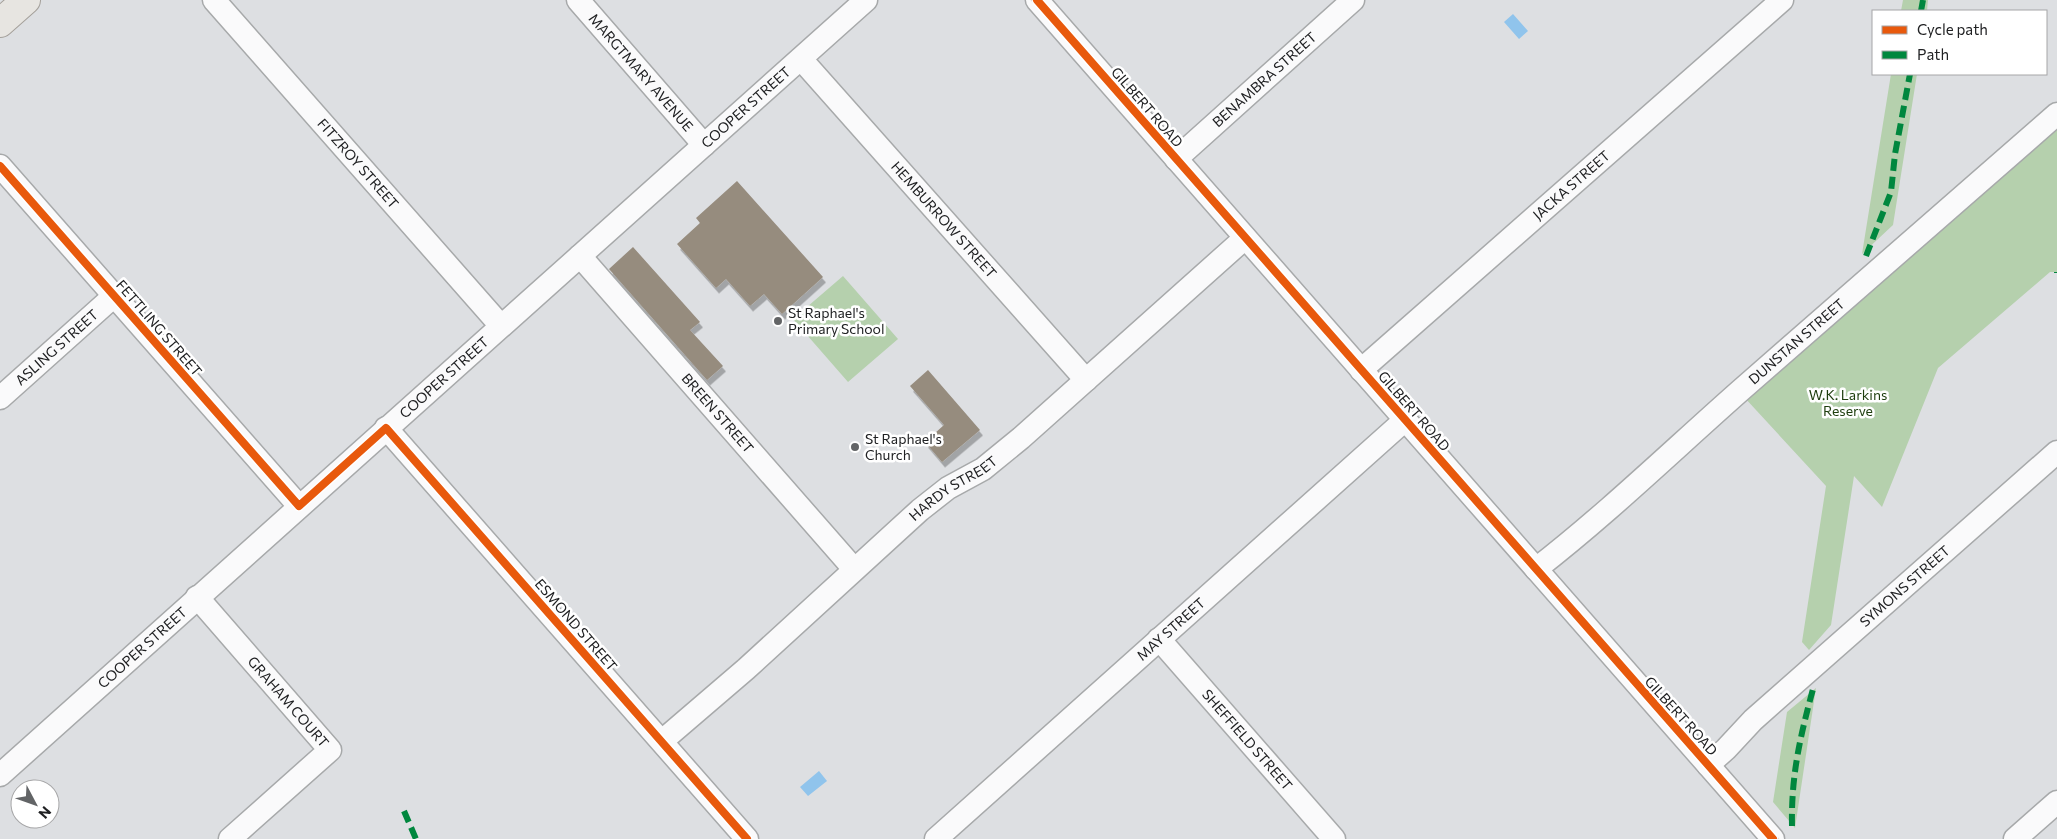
<svg xmlns="http://www.w3.org/2000/svg" width="2057" height="839" viewBox="0 0 2057 839" font-family="Commissioner,sans-serif">
	<style>
		.green { fill: #b5d0ad }
		.water { fill: #90c4ec }
		.building { fill: #968c7e; filter: url(#shadow) }
		.lines { fill: none; stroke-linecap: round; stroke-linejoin: round }
		.minor-casing { stroke: #a7a9aa; stroke-width: 25 }
		.major-casing { stroke: #a4a09a; stroke-width: 30 }
		.minor { stroke: #fafafb; stroke-width: 22 }
		.major { stroke: #e7e5e1; stroke-width: 28 }
		.tram { stroke: #c3c4c4; stroke-width: 1 }
		.quiet { stroke: #00873e; stroke-width: 6; stroke-dasharray: 12 6; stroke-linecap: butt }
		.cycleway-casing { stroke: #fff; stroke-width: 11 }
		.cycleway { stroke: #e8590c; stroke-width: 8 }
		.poi-dot { fill: #626466; stroke: #fff; stroke-width: 2 }
		.labels { text-anchor: middle; stroke-width: 5; stroke-linejoin: round; paint-order: stroke }
		.street-label { font-size: 14px; fill: #202123; stroke: #fff }
		.poi-label { font-size: 14px; fill: #202123; stroke: #fff; text-anchor: start }
		.park-label { font-size: 14px; fill: #1d3d0d; stroke: #fff }
	</style>
	<defs>
		<filter id="shadow"><feDropShadow dx="3" dy="5.5" stdDeviation="0" flood-color="#0004"/></filter>
	</defs>
	<rect width="100%" height="100%" fill="#dddfe2"/>
	<path class="green" d="M 1903,0 L 1928,0 L 1927,11 L 1901,11 Z
		M 1891,74 L 1917,74 L 1893,225 L 1862,254 Z
		M 2057,124 L 2057,272 L 2050,272 L 1938,368 L 1882,507 L 1854,476 L 1831,625 L 1809,650 L 1802,642 L 1826,486 L 1744,397 Z
		M 843,276 L 898,339 L 848,382 L 793,319 Z
		M 1816,688 L 1795,828 L 1773,802 L 1787,712 Z"/>
	<path class="water" d="M 1513,14 L 1528,31 L 1519,39 L 1504,22 Z
		M 819,771 L 827,781 L 808,796 L 800,787 Z"/>
	<path class="building" d="M 737,181 L 823,277 L 782,314 L 764,294 L 750,306 L 726,279 L 716,288 L 677,244 L 700,223 L 696,218 Z
		M 633,247 L 700,322 L 690,330 L 723,366 L 707,380 L 609,269 Z
		M 928,370 L 980,430 L 942,462 L 925,442 L 944,425 L 910,386 Z"/>
	<g class="lines">
		<g class="minor-casing">
			<g id="minor">
				<path id="s1" d="M 214,0 L 501,326"/>
				<path id="s2" d="M 578,0 L 704,145"/>
				<path d="M 1037,0 L 1773,839"/>
				<path id="s3" d="M 801,59 L 1086,380"/>
				<path id="s4" d="M 1176,159 L 1353,0"/>
				<path d="M 0,166 L 299,506"/>
				<path id="s5" d="M 580,256 L 854,569"/>
				<path id="s6" d="M 1361,370 L 1782,0"/>
				<path id="s7" d="M 0,398 L 114,296"/>
				<path d="M 386,428 L 747,839"/>
				<path id="s8" d="M 1536,569 C 1607,514 1673,450 1741,390 C 1846,298 1952,207 2057,114"/>
				<path id="s9" d="M 197,597 L 330,750 L 230,839"/>
				<path id="s10" d="M 1159,639 L 1334,839"/>
				<path id="s11" d="M 662,741 L 746,669 L 920,510 L 948,488 L 983,469 L 1021,438 L 1245,238"/>
				<path id="s12" d="M 1708,765 L 1726,749 L 1753,720 L 2057,452"/>
				<path id="s13" d="M 0,775 L 866,0"/>
				<path id="s14" d="M 936,839 L 1405,420"/>
				<path d="M 2015,839 L 2057,802"/>
			</g>
		</g>
		<g class="major-casing">
			<path id="major" d="M 0,23 L 26,0"/>
		</g>
		<use href="#minor" class="minor"/>
		<use href="#major" class="major"/>
		<path class="tram" d="M 1031,0 L 1398,418
			M 1041,0 L 1779,839
			M 1410,431 L 1767,839"/>
		<path class="quiet" d="M 1921,11 L 1923,0
			M 1866,256 L 1891,192 L 1895,154 L 1910,74
			M 2057,272 L 2057,273
			M 404,811 L 416,839
			M 1792,826 C 1791,776 1800,737 1813,689"/>
		<g class="cycleway-casing">
			<path id="cycleway" d="M 1037,0 L 1773,839
				M 0,166 L 299,506 L 386,428 L 747,839"/>
		</g>
		<use href="#cycleway" class="cycleway"/>
	</g>
	<g class="poi-dot">
		<circle cx="778" cy="321" r="5"/>
		<circle cx="855" cy="447" r="5"/>
	</g>
	<g class="labels">
		<g class="street-label">
			<text dy="5" stroke="none"><textPath href="#s2" startOffset="96">MARGTMARY AVENUE</textPath></text>
			<text dy="5" stroke="none"><textPath href="#s4" startOffset="119">BENAMBRA STREET</textPath></text>
			<text transform="translate(1147 107) rotate(49)" y="5">GILBERT ROAD</text>
			<text dy="5" stroke="none"><textPath href="#s13" startOffset="1001">COOPER STREET</textPath></text>
			<text dy="5" stroke="none"><textPath href="#s1" startOffset="218">FITZROY STREET</textPath></text>
			<text dy="5" stroke="none"><textPath href="#s6" startOffset="280">JACKA STREET</textPath></text>
			<text dy="5" stroke="none"><textPath href="#s3" startOffset="215">HEMBURROW STREET</textPath></text>
			<text transform="translate(159 328) rotate(49)" y="5">FETTLING STREET</text>
			<text dy="5" stroke="none"><textPath href="#s8" startOffset="346">DUNSTAN STREET</textPath></text>
			<text dy="5" stroke="none"><textPath href="#s7" startOffset="76">ASLING STREET</textPath></text>
			<text dy="5" stroke="none"><textPath href="#s13" startOffset="596">COOPER STREET</textPath></text>
			<text transform="translate(1414 411) rotate(49)" y="5">GILBERT ROAD</text>
			<text dy="5" stroke="none"><textPath href="#s5" startOffset="209">BREEN STREET</textPath></text>
			<text dy="5" stroke="none"><textPath href="#s11" startOffset="386">HARDY STREET</textPath></text>
			<text dy="5" stroke="none"><textPath href="#s12" startOffset="266">SYMONS STREET</textPath></text>
			<text transform="translate(576 625) rotate(49)" y="5">ESMOND STREET</text>
			<text dy="5" stroke="none"><textPath href="#s14" startOffset="315">MAY STREET</textPath></text>
			<text dy="5" stroke="none"><textPath href="#s13" startOffset="191">COOPER STREET</textPath></text>
			<text dy="5" stroke="none"><textPath href="#s9" startOffset="139">GRAHAM COURT</textPath></text>
			<text transform="translate(1681 716) rotate(48)" y="5">GILBERT ROAD</text>
			<text dy="5" stroke="none"><textPath href="#s10" startOffset="134">SHEFFIELD STREET</textPath></text>
		</g>
		<g class="poi-label">
			<text x="788" y="318">St Raphael's<tspan x="788" dy="16">Primary School</tspan></text>
			<text x="865" y="444">St Raphael's<tspan x="865" dy="16">Church</tspan></text>
		</g>
		<g class="park-label">
			<text x="1848" y="400">W.K. Larkins<tspan x="1848" dy="16">Reserve</tspan></text>
		</g>
	</g>
	<rect x="1872" y="10" width="175" height="65" fill="#ffffff" stroke="#a6a6a7"/>
	<rect x="1882" y="26" width="25" height="8" fill="#e8590c" stroke="#a6a6a7"/>
	<text x="1917" y="35" font-size="15" fill="#202123">Cycle path</text>
	<rect x="1882" y="51" width="25" height="8" fill="#00873e" stroke="#a6a6a7"/>
	<text x="1917" y="60" font-size="15" fill="#202123">Path</text>
	<g transform="translate(35 804) rotate(131)"><circle r="24" fill="#ffffff" stroke="#a6a6a7"/>
	<path d="M0-4L9 19L0 12L-9 19Z" fill="#626466"/>
	<text y="-8" font-size="14" font-weight="bold" text-anchor="middle" fill="#202123">N</text>
	</g>
</svg>
